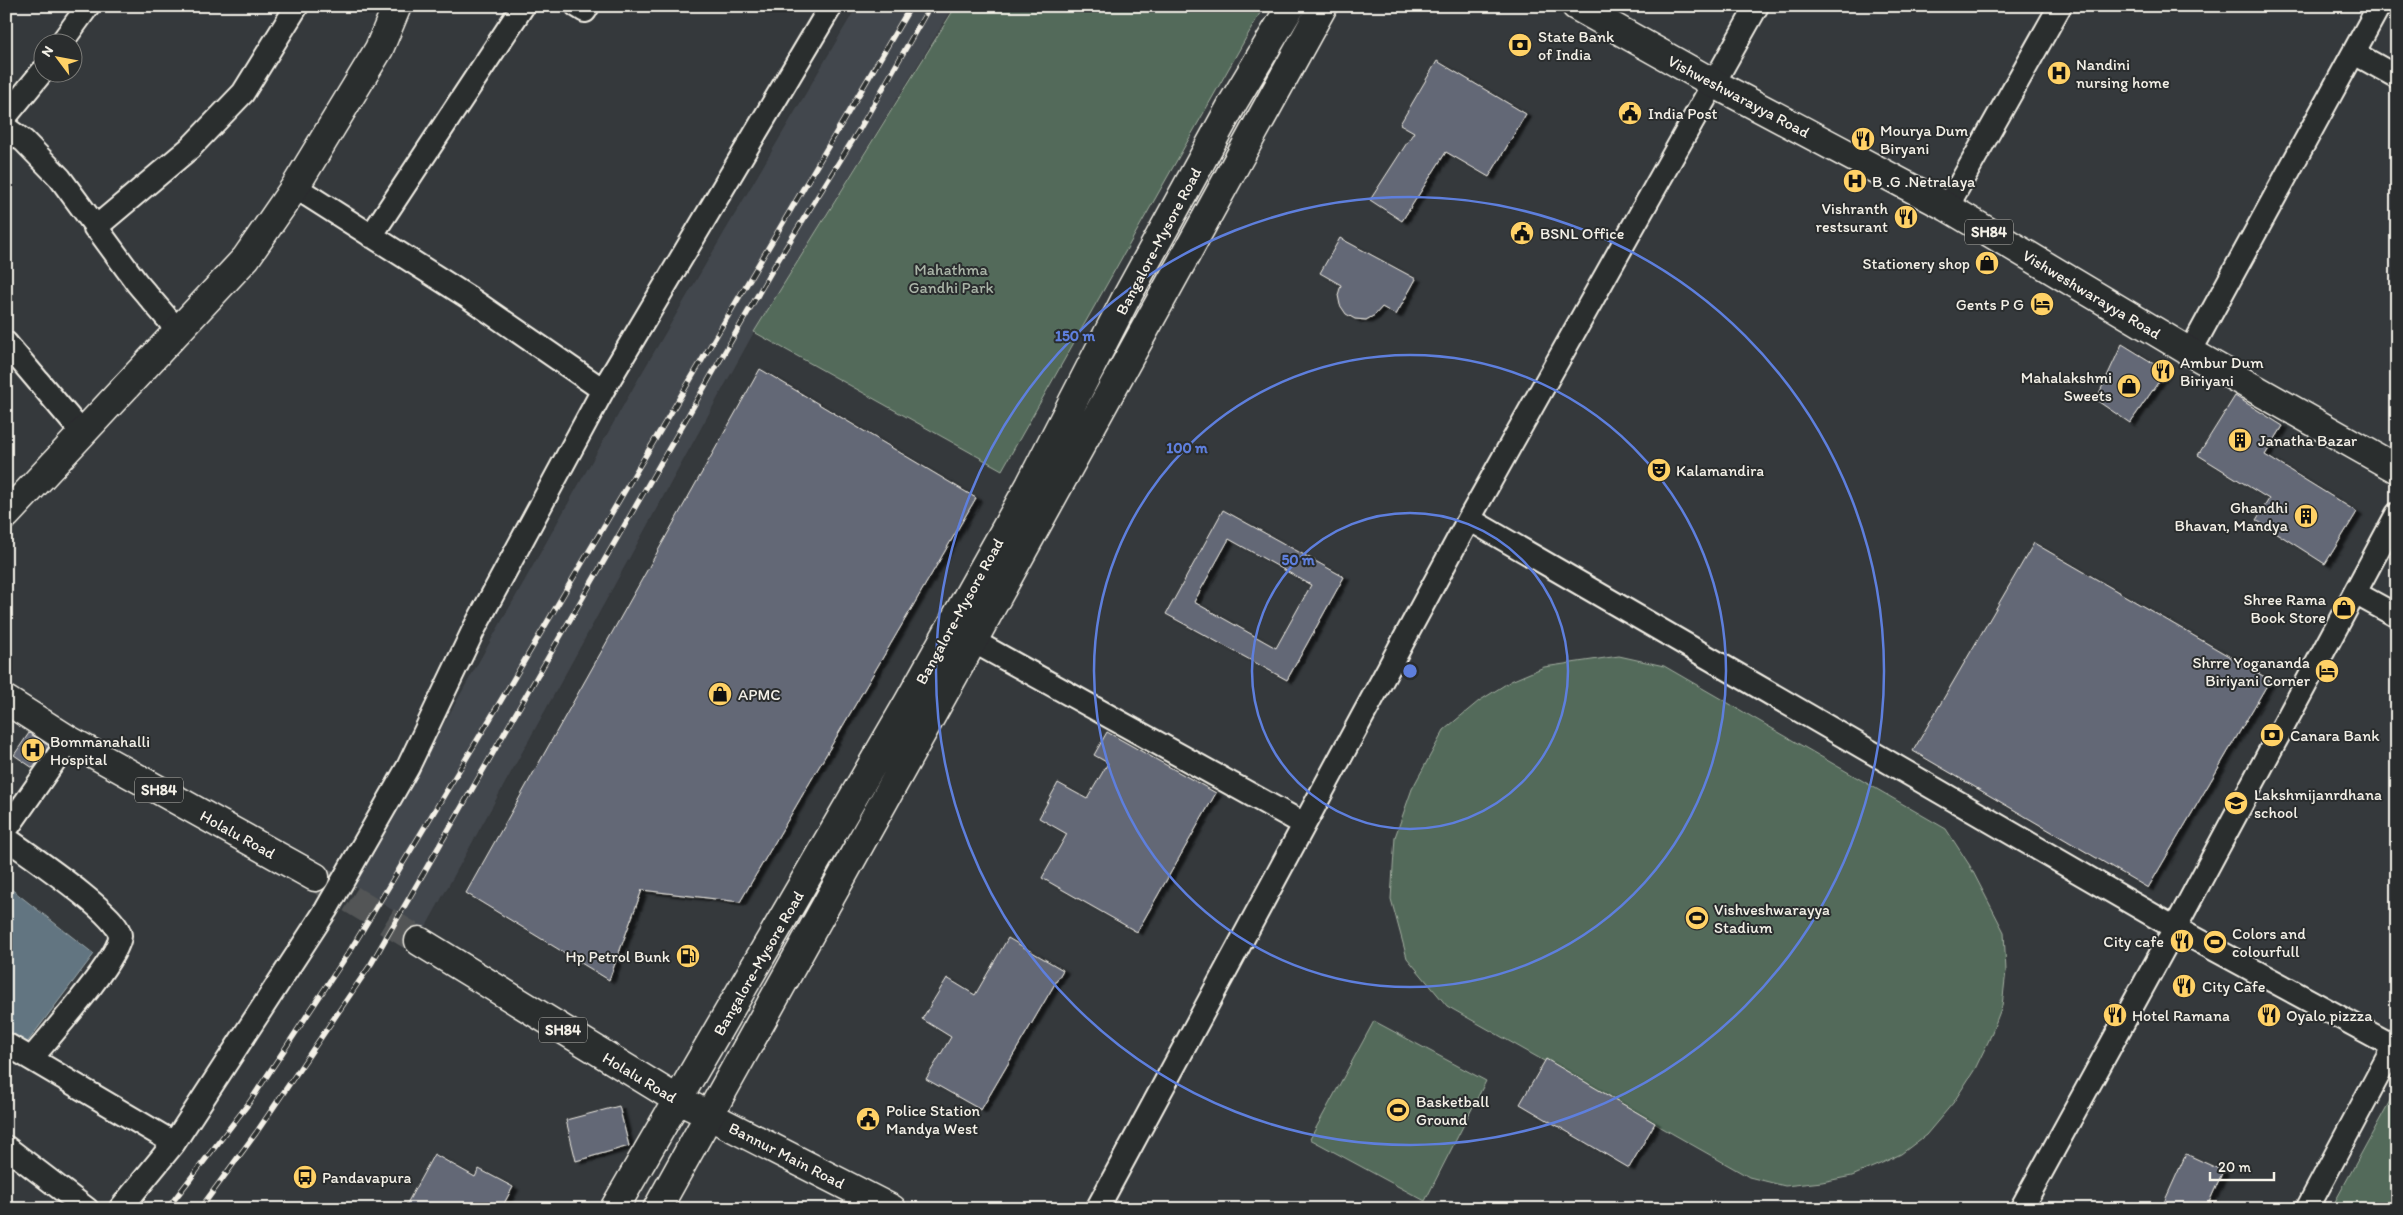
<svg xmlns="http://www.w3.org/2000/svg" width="2403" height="1215" viewBox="0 0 2403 1215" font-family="Itim,sans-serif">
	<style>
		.built { fill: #43474d }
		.green { fill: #526b5a; stroke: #a3aea1 }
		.water { fill: #627581; stroke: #9ca7aa }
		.building { fill: #636776; stroke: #f4f1e8; fill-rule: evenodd; filter: url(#shadow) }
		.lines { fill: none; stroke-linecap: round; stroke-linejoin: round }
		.primary-tunnel { stroke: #525556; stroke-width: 28; stroke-dasharray: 28 14; stroke-linecap: butt }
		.street-casing { stroke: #f4f1e8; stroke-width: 26 }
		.secondary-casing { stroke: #f4f1e8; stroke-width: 31 }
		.primary-casing { stroke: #f4f1e8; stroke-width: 31 }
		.street { stroke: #2a2d2e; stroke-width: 22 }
		.secondary { stroke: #2a2d2e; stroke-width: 28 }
		.primary { stroke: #2a2d2e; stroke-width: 28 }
		.rail-casing { stroke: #f4f1e8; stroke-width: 5.5 }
		.rail { stroke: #2a2d2e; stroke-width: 4; stroke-dasharray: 11; stroke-linecap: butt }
		.ring { fill: none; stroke: #5e7fdd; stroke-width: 2.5 }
		.labels { text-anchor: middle; stroke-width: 4; stroke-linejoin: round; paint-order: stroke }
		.shield { fill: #2a2d2e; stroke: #b7b6b0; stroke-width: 1 }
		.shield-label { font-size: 15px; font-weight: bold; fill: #f4f1e8 }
		.poi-label { font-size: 16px; fill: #f4f1e8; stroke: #2a2d2e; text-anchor: start }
		.street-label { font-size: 16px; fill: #f4f1e8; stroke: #2a2d2e }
		.park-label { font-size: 16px; fill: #abb5a8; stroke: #2a2d2e }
		.centre { fill: #5e7fdd; stroke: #2a2d2e; stroke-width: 2.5 }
		.ring-label { font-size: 15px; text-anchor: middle; font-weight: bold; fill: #5e7fdd; stroke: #2a2d2e; stroke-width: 4; stroke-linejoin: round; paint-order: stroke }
	</style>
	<defs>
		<filter id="shadow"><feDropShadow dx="5.5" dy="3" stdDeviation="1" flood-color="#0009"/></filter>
	</defs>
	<rect width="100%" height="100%" fill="#35393c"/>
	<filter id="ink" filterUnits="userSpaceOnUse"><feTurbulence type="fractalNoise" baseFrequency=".02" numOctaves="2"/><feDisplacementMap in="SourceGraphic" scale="10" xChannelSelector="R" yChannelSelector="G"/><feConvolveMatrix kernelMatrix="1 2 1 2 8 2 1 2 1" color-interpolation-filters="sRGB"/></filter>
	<g filter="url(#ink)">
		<path class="built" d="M 857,6 L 954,6 L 754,332 L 424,930 L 353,885 L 636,383 Z"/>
		<path class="green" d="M 956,6 L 1264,6 L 1002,470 L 754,332 Z
			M 1619,656 L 1664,666 L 1946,829 L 1970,866 L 2004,932 L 2006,971 L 2002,1006 L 1989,1040 L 1975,1069 L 1953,1103 L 1926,1135 L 1901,1154 L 1880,1164 L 1852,1176 L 1822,1182 L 1785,1186 L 1749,1177 L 1447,1006 L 1407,958 L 1391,899 L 1395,837 L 1412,789 L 1444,730 L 1479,701 L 1511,681 L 1544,667 Z
			M 1374,1021 L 1486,1081 L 1425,1201 L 1310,1139 Z
			M 2397,1088 L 2397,1209 L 2331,1209 Z"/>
		<path class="water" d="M 6,885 L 94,954 L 26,1044 L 6,1028 Z"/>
		<path class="building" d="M 1437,61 L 1526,114 L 1489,177 L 1446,152 L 1402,221 L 1370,200 L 1414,132 L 1400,124 Z
			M 1340,238 L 1416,279 L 1396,315 L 1382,307 L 1375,315 L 1366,320 L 1355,319 L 1346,314 L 1340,305 L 1338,295 L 1341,285 L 1320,273 Z
			M 2122,344 L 2166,371 L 2130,423 L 2096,400 Z
			M 760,369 L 976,498 L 740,902 L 642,890 L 609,980 L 466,893 Z
			M 2235,396 L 2283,426 L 2265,455 L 2357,512 L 2325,564 L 2256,520 L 2269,499 L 2198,455 Z
			M 1223,510 L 1344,577 L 1287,680 L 1166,614 ZM 1229,539 L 1311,585 L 1276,648 L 1194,602 Z
			M 2034,543 L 2270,680 L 2148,888 L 1913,751 Z
			M 1107,732 L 1216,793 L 1137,932 L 1042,878 L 1067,834 L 1039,818 L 1058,783 L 1087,799 L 1108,763 L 1094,755 Z
			M 29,733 L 49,746 L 33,768 L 14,755 Z
			M 1008,938 L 1063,970 L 981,1110 L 926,1079 L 951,1037 L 922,1019 L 947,978 L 975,995 Z
			M 1546,1059 L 1655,1123 L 1629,1168 L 1520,1104 Z
			M 619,1106 L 629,1146 L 576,1161 L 566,1120 Z
			M 434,1154 L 475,1177 L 479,1169 L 513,1187 L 501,1209 L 404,1209 Z
			M 2186,1154 L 2223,1171 L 2206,1209 L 2161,1209 Z"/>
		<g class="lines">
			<path class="primary-tunnel" d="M 315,877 L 419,941"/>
			<g class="street-casing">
				<path id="street" d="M 577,6 L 585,11 L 588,6
					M 62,42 L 88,6
					M 2354,53 L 2397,77
					M 6,116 L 42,72
					M 6,128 L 24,141 L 60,178 L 137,283 L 179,332
					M 295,187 L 471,299 L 603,390
					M 1947,207 L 2060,6
					M 95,228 L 190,148 L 243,93 L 297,6
					M 371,236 L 523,6
					M 6,343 L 83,434
					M 2190,352 L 2379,6
					M 1469,519 L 2175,928 L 2397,1048
					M 2355,593 L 2397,616
					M 973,641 L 1304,824
					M 6,830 L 69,740
					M 6,838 C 25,852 121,916 120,936 C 119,959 49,1037 31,1059
					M 6,1044 L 174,1143
					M 6,1147 L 87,1209
					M 120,1209 L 174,1143 L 326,910 L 408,767 L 474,629 L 603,390 L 831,6
					M 1097,1209 L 1469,519 L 1757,6
					M 2021,1209 L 2175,928 L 2397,514
					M 2307,1209 L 2397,1040"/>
			</g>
			<g class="secondary-casing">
				<path id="secondary" d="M 6,515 L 246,258 L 295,187 L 379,49 L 397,6
					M 710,1116 L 892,1209"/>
			</g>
			<g class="primary-casing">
				<path id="primary" d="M 1576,6 L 1715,84 L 1947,207 L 2190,352 L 2397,469
					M 6,700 L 69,740 L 315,877
					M 419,941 L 678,1100 L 695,1108
					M 614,1209 L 908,703 L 1030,485 L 1125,300 L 1234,101 L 1291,6
					M 657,1209 L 973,641 L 1323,6"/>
			</g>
			<use href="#street" class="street"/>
			<use href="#secondary" class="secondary"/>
			<use href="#primary" class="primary"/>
			<g class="rail-casing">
				<path id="rail" d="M 167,1209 L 249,1103 L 351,949 L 490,719 L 911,6
					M 200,1209 L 256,1133 L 371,964 L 775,265 L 859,130 L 930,6"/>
			</g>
			<use href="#rail" class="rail"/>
		</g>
	</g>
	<g class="ring">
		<circle cx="1410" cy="671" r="158"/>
		<circle cx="1410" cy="671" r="316"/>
		<circle cx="1410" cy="671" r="474"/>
	</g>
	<defs>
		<g id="bank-disc" transform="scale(1.25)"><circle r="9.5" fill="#ffd166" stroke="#2a2d2e"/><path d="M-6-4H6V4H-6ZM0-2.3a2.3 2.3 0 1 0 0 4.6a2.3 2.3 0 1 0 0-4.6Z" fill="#111"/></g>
		<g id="hospital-disc" transform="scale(1.25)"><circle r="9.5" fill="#ffd166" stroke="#2a2d2e"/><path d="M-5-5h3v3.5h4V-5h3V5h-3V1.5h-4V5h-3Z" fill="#111"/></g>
		<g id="civic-disc" transform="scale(1.25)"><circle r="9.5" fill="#ffd166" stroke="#2a2d2e"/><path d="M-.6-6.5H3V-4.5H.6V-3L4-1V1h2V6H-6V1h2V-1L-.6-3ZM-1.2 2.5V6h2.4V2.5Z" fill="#111"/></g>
		<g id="restaurant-disc" transform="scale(1.25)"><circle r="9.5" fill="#ffd166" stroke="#2a2d2e"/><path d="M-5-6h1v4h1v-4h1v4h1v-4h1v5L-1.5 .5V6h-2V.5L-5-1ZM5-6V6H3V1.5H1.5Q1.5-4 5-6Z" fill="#111"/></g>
		<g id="shop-disc" transform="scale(1.25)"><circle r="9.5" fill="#ffd166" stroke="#2a2d2e"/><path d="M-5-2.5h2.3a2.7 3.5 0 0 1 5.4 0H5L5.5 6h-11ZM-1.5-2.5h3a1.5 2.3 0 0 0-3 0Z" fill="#111"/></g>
		<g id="hotel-disc" transform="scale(1.25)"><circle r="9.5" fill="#ffd166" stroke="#2a2d2e"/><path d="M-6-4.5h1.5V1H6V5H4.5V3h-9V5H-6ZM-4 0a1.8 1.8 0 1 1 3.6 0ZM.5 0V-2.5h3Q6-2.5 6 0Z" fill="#111"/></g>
		<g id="building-disc" transform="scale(1.25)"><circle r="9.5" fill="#ffd166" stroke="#2a2d2e"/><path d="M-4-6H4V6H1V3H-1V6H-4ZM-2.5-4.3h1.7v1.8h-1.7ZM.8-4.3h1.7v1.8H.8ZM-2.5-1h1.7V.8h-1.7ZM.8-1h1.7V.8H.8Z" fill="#111"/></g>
		<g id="theatre-disc" transform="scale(1.25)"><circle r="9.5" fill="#ffd166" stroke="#2a2d2e"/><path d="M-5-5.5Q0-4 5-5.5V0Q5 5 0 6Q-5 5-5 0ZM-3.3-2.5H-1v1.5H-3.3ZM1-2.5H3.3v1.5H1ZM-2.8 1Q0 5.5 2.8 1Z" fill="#111"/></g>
		<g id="school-disc" transform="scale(1.25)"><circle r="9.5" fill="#ffd166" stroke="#2a2d2e"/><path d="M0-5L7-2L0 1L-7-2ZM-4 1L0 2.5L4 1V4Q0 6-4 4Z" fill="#111"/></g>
		<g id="stadium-disc" transform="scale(1.25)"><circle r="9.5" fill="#ffd166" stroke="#2a2d2e"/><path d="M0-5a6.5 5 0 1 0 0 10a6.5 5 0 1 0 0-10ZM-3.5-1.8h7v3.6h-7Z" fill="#111"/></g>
		<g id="fuel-disc" transform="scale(1.25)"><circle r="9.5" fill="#ffd166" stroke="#2a2d2e"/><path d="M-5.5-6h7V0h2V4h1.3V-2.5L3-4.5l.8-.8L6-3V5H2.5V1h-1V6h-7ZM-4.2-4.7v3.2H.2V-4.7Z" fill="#111"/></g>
		<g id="bus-disc" transform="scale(1.25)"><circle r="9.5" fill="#ffd166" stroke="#2a2d2e"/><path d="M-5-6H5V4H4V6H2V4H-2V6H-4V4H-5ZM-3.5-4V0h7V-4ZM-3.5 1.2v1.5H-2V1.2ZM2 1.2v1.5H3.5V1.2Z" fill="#111"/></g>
	</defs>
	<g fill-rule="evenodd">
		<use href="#bank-disc" x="1520" y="45"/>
		<use href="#hospital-disc" x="2059" y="73"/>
		<use href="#civic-disc" x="1630" y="113"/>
		<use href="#restaurant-disc" x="1863" y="139"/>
		<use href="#hospital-disc" x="1855" y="181"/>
		<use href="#restaurant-disc" x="1906" y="217"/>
		<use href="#civic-disc" x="1522" y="233"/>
		<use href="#shop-disc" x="1987" y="263"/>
		<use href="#hotel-disc" x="2042" y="304"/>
		<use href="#restaurant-disc" x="2163" y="371"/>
		<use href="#shop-disc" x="2129" y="386"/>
		<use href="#building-disc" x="2240" y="440"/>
		<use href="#theatre-disc" x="1659" y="470"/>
		<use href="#building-disc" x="2306" y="516"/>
		<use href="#shop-disc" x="2344" y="608"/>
		<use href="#hotel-disc" x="2327" y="671"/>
		<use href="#shop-disc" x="720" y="694"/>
		<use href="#bank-disc" x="2272" y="735"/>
		<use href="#hospital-disc" x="33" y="750"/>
		<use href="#school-disc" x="2236" y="803"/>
		<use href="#stadium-disc" x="1697" y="918"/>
		<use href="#restaurant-disc" x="2182" y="941"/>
		<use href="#stadium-disc" x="2215" y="942"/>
		<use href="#fuel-disc" x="688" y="956"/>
		<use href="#restaurant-disc" x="2184" y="986"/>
		<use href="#restaurant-disc" x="2115" y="1015"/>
		<use href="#restaurant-disc" x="2269" y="1015"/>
		<use href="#stadium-disc" x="1398" y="1110"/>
		<use href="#civic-disc" x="868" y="1119"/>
		<use href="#bus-disc" x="305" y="1177"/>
	</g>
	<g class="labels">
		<g class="shield">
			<rect x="1965" y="219.5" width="48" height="25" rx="4"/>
			<rect x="135" y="777.5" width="48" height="25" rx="4"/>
			<rect x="539" y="1017.5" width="48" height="25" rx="4"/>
		</g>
		<g class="shield-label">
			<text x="1989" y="237">SH84</text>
			<text x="159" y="795">SH84</text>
			<text x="563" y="1035">SH84</text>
		</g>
		<g class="poi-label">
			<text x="1538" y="42">State Bank<tspan x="1538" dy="18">of India</tspan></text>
			<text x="2076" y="70">Nandini<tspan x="2076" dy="18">nursing home</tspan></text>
			<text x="1648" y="119">India Post</text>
			<text x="1880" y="136">Mourya Dum<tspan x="1880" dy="18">Biryani</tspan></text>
			<text x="1872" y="187">B .G .Netralaya</text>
			<text x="1888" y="214" text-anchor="end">Vishranth<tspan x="1888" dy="18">restsurant</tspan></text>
			<text x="1540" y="239">BSNL Office</text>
			<text x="1970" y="269" text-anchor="end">Stationery shop</text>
			<text x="2024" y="310" text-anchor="end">Gents P G</text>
			<text x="2180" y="368">Ambur Dum<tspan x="2180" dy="18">Biriyani</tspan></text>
			<text x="2112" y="383" text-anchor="end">Mahalakshmi<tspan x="2112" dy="18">Sweets</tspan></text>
			<text x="2258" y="446">Janatha Bazar</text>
			<text x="1676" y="476">Kalamandira</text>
			<text x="2288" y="513" text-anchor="end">Ghandhi<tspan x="2288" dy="18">Bhavan, Mandya</tspan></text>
			<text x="2326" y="605" text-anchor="end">Shree Rama<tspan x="2326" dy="18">Book Store</tspan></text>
			<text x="2310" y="668" text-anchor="end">Shrre Yogananda<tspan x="2310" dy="18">Biriyani Corner</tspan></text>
			<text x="738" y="700">APMC</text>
			<text x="2290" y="741">Canara Bank</text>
			<text x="50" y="747">Bommanahalli<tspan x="50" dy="18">Hospital</tspan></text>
			<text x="2254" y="800">Lakshmijanrdhana<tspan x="2254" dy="18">school</tspan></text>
			<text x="1714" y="915">Vishveshwarayya<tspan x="1714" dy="18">Stadium</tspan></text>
			<text x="2232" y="939">Colors and<tspan x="2232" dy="18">colourfull</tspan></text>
			<text x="2164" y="947" text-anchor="end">City cafe</text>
			<text x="670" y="962" text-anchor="end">Hp Petrol Bunk</text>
			<text x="2202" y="992">City Cafe</text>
			<text x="2132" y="1021">Hotel Ramana</text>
			<text x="2286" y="1021">Oyalo pizzza</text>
			<text x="1416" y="1107">Basketball<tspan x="1416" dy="18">Ground</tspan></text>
			<text x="886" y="1116">Police Station<tspan x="886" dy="18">Mandya West</tspan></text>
			<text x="322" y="1183">Pandavapura</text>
		</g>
		<g class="street-label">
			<text transform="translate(1739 96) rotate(28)" y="6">Vishweshwarayya Road</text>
			<text transform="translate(1158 241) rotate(-62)" y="6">Bangalore-Mysore Road</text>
			<text transform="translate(2092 294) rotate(31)" y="6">Vishweshwarayya Road</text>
			<text transform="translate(959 611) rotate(-61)" y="6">Bangalore-Mysore Road</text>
			<text transform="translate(238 834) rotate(29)" y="6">Holalu Road</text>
			<text transform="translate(758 963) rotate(-60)" y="6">Bangalore-Mysore Road</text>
			<text transform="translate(640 1077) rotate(31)" y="6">Holalu Road</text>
			<text transform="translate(787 1155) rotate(27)" y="6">Bannur Main Road</text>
		</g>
		<g class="park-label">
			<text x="951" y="275">Mahathma<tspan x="951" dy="18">Gandhi Park</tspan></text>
		</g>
	</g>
	<circle cx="1410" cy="671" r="8" class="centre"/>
	<g class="ring-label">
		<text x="1075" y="341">150 m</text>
		<text x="1187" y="453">100 m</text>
		<text x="1298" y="565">50 m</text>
	</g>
	<rect width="2403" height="1215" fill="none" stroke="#2a2d2e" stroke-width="25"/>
	<rect x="12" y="12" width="2378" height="1190" fill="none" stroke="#f4f1e8" stroke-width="2" filter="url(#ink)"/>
	<g transform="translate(58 58) rotate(302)"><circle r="24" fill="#2a2d2e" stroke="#7b7b78"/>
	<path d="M0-4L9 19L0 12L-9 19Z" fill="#ffd166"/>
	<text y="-8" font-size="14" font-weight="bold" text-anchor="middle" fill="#f4f1e8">N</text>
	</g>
	<path d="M2210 1172v8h64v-8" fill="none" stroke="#f4f1e8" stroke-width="2.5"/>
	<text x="2218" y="1172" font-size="15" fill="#f4f1e8" stroke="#2a2d2e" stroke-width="4" paint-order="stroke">20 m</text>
</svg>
